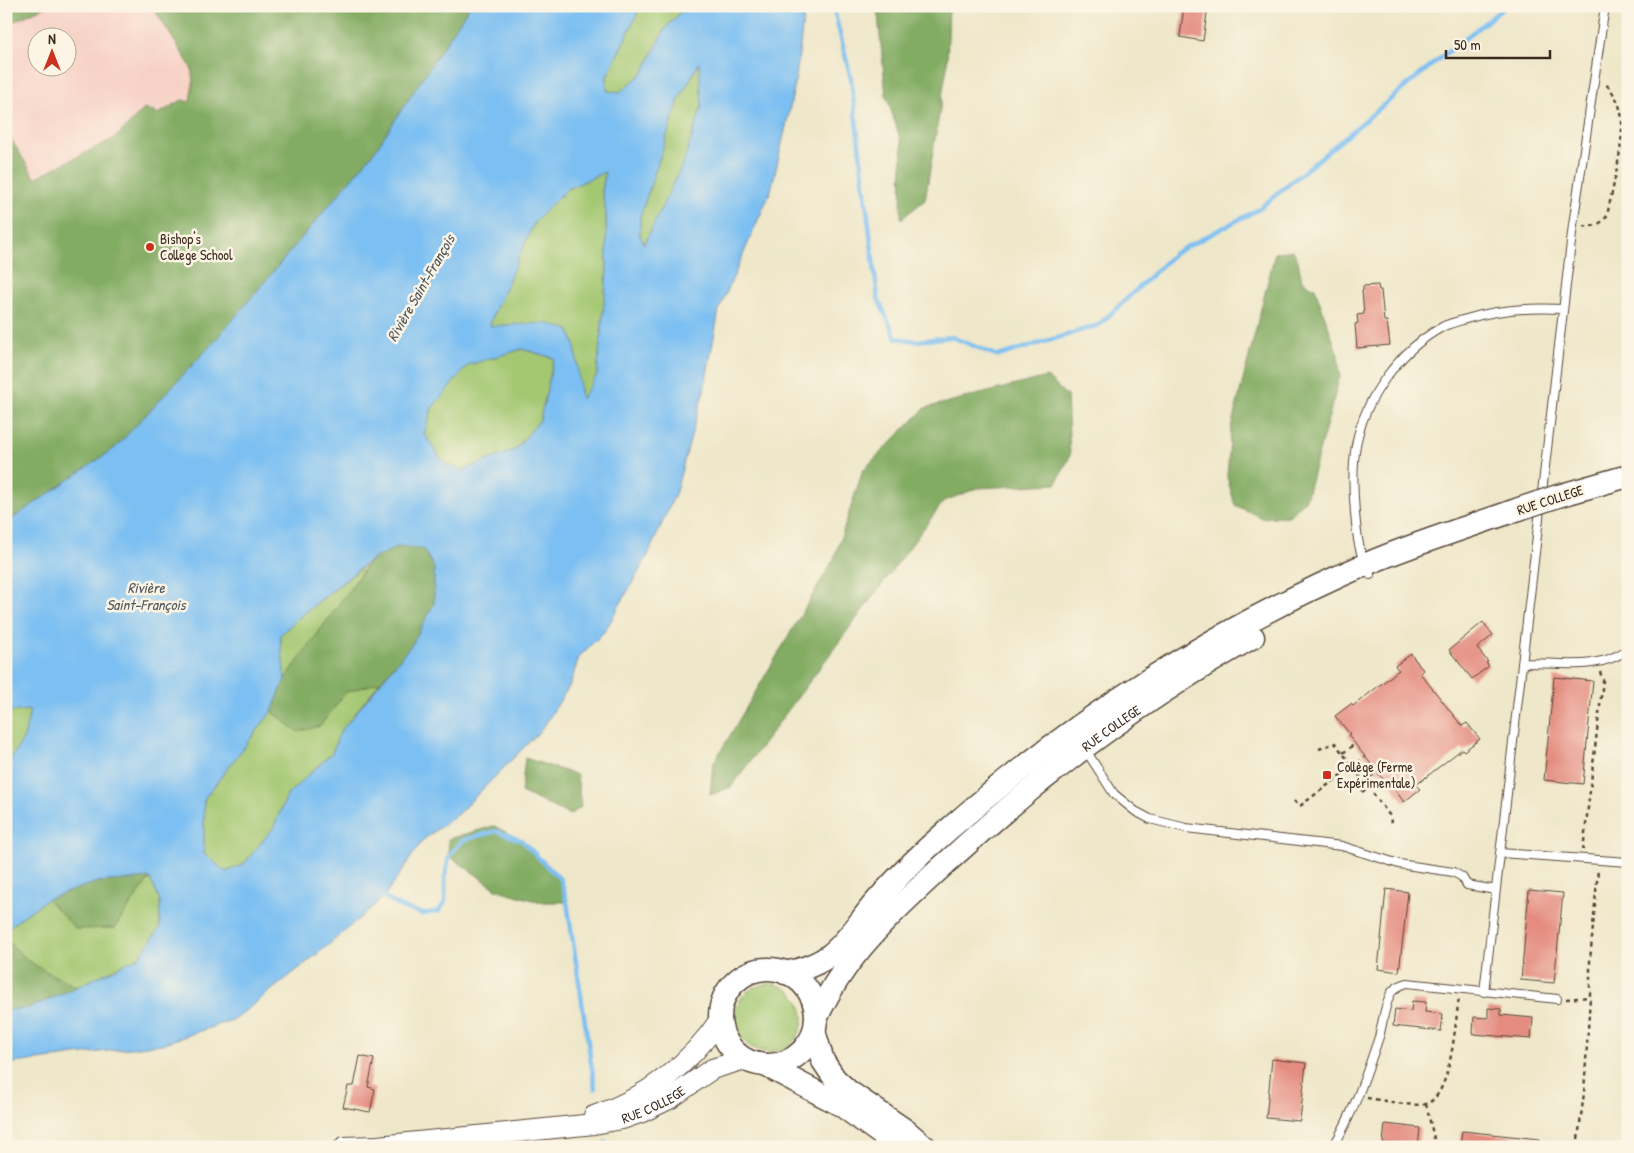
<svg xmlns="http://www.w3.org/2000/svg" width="1634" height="1153" viewBox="0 0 1634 1153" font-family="'Patrick Hand',sans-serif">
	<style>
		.built { fill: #f7d1c6; fill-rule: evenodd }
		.green { fill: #a4c872; stroke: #707948 }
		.forest { fill: #83ac64; stroke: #5f6b41 }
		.water { fill: #7cbff2; stroke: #5c7488; fill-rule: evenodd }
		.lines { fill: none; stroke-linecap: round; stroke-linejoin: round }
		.stream { stroke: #7cbff2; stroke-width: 4.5 }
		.building { fill: #e48c80 }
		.lane-casing { stroke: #564638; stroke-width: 10 }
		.secondary-casing { stroke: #564638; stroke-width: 22 }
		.primary-casing { stroke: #564638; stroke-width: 25 }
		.path { stroke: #564638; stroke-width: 2.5; stroke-dasharray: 4 4; stroke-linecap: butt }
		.lane { stroke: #fff; stroke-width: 8 }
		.secondary { stroke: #fff; stroke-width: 20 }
		.primary { stroke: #fff; stroke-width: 22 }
		.primary-bridge-casing { stroke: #564638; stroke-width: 25; stroke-linecap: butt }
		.primary-bridge { stroke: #fff; stroke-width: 22 }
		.poi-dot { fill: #c8321e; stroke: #fcf5e5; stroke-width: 2 }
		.labels { text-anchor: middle; stroke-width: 5; stroke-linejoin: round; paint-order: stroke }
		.poi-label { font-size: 14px; fill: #3b2a1e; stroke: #fcf5e5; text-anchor: start }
		.street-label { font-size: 14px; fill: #3b2a1e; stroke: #fcf5e5 }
		.water-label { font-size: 15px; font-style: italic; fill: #4e575e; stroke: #fcf5e5 }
	</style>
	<rect width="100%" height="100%" fill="#fcf5e5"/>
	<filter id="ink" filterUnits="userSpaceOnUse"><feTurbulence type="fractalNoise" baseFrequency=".02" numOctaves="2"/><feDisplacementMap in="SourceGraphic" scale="10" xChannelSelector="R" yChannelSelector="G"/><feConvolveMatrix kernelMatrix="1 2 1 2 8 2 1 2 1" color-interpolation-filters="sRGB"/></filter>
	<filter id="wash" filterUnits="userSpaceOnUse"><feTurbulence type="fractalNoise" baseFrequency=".0096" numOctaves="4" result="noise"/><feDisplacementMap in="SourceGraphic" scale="20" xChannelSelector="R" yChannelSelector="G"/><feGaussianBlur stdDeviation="1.12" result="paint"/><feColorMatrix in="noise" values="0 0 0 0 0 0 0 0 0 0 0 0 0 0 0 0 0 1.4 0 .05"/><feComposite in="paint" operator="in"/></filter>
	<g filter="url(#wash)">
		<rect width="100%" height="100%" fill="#eee7c9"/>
		<path class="built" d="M 6,6 L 470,6 L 6,523 ZM 38,38 L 68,38 L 68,68 L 38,68 Z"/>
		<path class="green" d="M 641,6 L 686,6 L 665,29 L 643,73 L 621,92 L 607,91 L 607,76 Z
			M 700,62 L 702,106 L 684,161 L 644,245 L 640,235 L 640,217 L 679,99 Z
			M 605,172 L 602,192 L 606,213 L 607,272 L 597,375 L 581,400 L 575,345 L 490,327 L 493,315 L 535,221 L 567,189 Z
			M 522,349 L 554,358 L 540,420 L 515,450 L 462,471 L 444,463 L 424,434 L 432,408 L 468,365 Z
			M 370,561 L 285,679 L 280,635 L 297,619 Z
			M 380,682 L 340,732 L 332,753 L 288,794 L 273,828 L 244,864 L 226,872 L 204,854 L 204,799 L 272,711 L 298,731 L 320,726 L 346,692 Z
			M 30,710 L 24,738 L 6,766 L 6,712 Z
			M 150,878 L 160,901 L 160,928 L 139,957 L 77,987 L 33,965 L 10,944 L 6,938 L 6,929 L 47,899 L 76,929 L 114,928 Z
			M735 1018a34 34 0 1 1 68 0a34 34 0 1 1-68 0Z"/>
		<path class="forest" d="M 10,6 L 47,6 L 6,25 L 6,7 Z
			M 152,6 L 470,6 L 374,152 L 214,342 L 115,448 L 6,523 L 6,131 L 35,178 L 115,138 L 145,108 L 158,114 L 182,100 L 190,102 L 193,81 L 191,67 Z
			M 877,6 L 949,6 L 947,67 L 925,200 L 901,219 L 902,144 L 886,95 Z
			M 1293,250 L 1298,261 L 1302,281 L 1315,288 L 1338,355 L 1340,376 L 1306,499 L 1289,516 L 1262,518 L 1235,505 L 1227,477 L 1231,428 L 1275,253 Z
			M 1047,377 L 1067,396 L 1070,456 L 1056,484 L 978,488 L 944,501 L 731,787 L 710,795 L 713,764 L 834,559 L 863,470 L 925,408 Z
			M 399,545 L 423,549 L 434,567 L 434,604 L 413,643 L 380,682 L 346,692 L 320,726 L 298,732 L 272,711 L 285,679 L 370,561 Z
			M 525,758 L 577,775 L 581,807 L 570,815 L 521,792 Z
			M 494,826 L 521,840 L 561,880 L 567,902 L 540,902 L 498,890 L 449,856 L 448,839 Z
			M 150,878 L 114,928 L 76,929 L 47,899 L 97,882 Z
			M 6,938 C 23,963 52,974 77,987 L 30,1008 L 6,1010 Z
			M 648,1141 L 648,1147 L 614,1147 Z"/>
		<path class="water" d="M 470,6 L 641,6 L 607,76 L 607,91 L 620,92 L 643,73 L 665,29 L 686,6 L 805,6 L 796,77 L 787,122 L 771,190 L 719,310 L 704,390 L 675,494 L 647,557 L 605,631 L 579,657 L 570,685 L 542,729 L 459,813 L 423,840 L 384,897 L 326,947 L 235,1019 L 162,1044 L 6,1064 L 6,1010 L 30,1008 L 77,987 L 139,957 L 160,928 L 160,901 L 150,878 L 97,882 L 47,899 L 6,929 L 6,766 L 24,738 L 30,710 L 6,712 L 6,523 L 115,448 L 214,342 L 374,152 ZM 699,63 L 702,106 L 684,161 L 644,244 L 640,235 L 640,217 L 679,99 ZM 605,172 L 602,192 L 606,213 L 607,272 L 597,375 L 581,399 L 575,345 L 569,330 L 546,323 L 490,326 L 493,315 L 535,221 L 567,189 ZM 522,349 L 554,358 L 540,420 L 515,450 L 462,470 L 444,463 L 424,434 L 432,408 L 468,365 ZM 399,546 L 423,549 L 434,567 L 434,604 L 413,643 L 340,732 L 332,753 L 288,794 L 273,828 L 244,864 L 226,872 L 204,854 L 204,799 L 272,711 L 285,679 L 280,635 L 297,619 L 369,561 Z"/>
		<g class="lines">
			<path class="stream" d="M 833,6 L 851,79 L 878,299 L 896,338 L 916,341 L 952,337 L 998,356 L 1099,325 L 1175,253 L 1259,209 L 1435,62 L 1506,6
				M 379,894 L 401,907 L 423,914 L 439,911 L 445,902 L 445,878 L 449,856 L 463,840 L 496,831 L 521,840 L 561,880 L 567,902 L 595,1089
				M 605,1143 L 612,1147"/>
		</g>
		<g id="blocks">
			<path class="building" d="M 1184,6 L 1208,6 L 1203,41 L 1180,37 Z
				M 1378,285 L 1379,290 L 1381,290 L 1384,321 L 1387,321 L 1390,345 L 1357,348 L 1355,324 L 1358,323 L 1357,315 L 1364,314 L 1362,291 L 1363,291 L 1363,286 Z
				M 1483,622 L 1493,635 L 1477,648 L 1488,662 L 1486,663 L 1489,666 L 1472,679 L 1449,650 Z
				M 1411,654 L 1423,670 L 1420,673 L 1462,726 L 1467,723 L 1480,739 L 1464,751 L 1462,749 L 1416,785 L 1420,789 L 1404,802 L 1389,782 L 1386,783 L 1348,735 L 1350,734 L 1335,716 L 1351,704 L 1353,706 L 1399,670 L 1395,666 Z
				M 1554,677 L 1593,681 L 1583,784 L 1544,780 Z
				M 1386,889 L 1408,892 L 1399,972 L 1378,969 Z
				M 1529,890 L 1563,893 L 1554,983 L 1521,980 Z
				M 1412,1001 L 1426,1002 L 1425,1012 L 1443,1014 L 1441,1031 L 1393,1026 L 1395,1009 L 1411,1011 Z
				M 1488,1008 L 1501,1009 L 1501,1015 L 1533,1018 L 1531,1039 L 1473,1034 L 1474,1017 L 1488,1018 Z
				M 360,1056 L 374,1059 L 368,1087 L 375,1089 L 370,1112 L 343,1107 L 348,1086 L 354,1086 Z
				M 1272,1059 L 1306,1063 L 1300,1121 L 1266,1118 Z
				M 1385,1124 L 1420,1128 L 1418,1147 L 1383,1143 Z
				M 1462,1131 L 1540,1139 L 1539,1147 L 1460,1147 Z"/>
		</g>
	</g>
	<g filter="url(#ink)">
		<use href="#blocks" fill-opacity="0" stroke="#564638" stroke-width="1"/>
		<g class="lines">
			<g class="lane-casing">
				<path id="lane" d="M 1370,575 C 1359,554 1357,537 1355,513 C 1353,490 1352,468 1356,445 C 1365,396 1401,349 1444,326 C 1451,323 1459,321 1466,319 C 1497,310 1530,307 1563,309
					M 1522,663 C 1557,662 1598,672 1628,649
					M 1085,749 L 1114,794 L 1135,811 L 1150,819 L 1186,828 L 1342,846 L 1399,864 L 1453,872 L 1462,877 L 1467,885 L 1496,890
					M 1500,853 L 1628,862
					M 1484,992 L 1573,225 L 1605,6
					M 1333,1147 C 1354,1112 1366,1075 1379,1037 C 1383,1023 1384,1006 1391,993 C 1395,987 1401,985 1407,983 L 1557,999"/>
			</g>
			<g class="secondary-casing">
				<g id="secondary">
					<path d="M 594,1116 C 646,1099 691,1063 721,1018"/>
					<path id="s1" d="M 344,1147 L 378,1146 L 594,1124 L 622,1119 L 642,1112 L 671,1098 L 712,1069 L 745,1059"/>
				</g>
			</g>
			<g class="primary-casing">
				<g id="primary">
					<path d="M 1558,496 L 1628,476"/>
					<circle cx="768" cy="1017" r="48"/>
					<path d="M 785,973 C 801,970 817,965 830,955 C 847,942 859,922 873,905 C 896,878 921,853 948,830 C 1071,721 1218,628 1369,563 C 1418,542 1469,527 1519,509"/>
					<path id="s2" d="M 816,1019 C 823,1004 831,989 840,976 C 866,936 911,895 946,863 C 1040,776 1142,700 1253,637"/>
					<path d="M 814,1031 L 823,1061 L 835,1079 L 848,1091 L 905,1130 L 925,1147"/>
					<path d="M 765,1065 L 841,1105 L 899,1147"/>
				</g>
			</g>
			<path class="path" d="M 1583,226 C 1594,227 1600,225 1607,216 C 1612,190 1626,138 1621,113 C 1619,102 1613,92 1605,83
				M 1319,749 L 1335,743 L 1390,816 L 1391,823
				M 1343,753 L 1355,744
				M 1327,775 L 1331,774 L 1335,779
				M 1364,781 L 1377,772
				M 1362,792 L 1368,787
				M 1294,801 L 1300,806 L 1365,757
				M 1583,850 L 1603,680 L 1600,672
				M 1566,999 L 1590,997
				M 1367,1098 C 1382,1100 1412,1107 1425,1104 C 1452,1098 1455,1021 1459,998
				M 1426,1104 L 1436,1147
				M 1436,1144 L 1460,1146
				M 1577,1147 L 1584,1093 L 1590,997 L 1590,961 L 1598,869"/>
			<use href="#lane" class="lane"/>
			<use href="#secondary" class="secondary"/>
			<use href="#primary" class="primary"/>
			<g class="primary-bridge-casing">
				<path id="primary-bridge" d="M 1519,509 L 1558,496"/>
			</g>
			<use href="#primary-bridge" class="primary-bridge"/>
		</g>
	</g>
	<g class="poi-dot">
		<circle cx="150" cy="247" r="5"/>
		<rect x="1322" y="770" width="10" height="10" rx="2.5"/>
	</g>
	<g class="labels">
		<g class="poi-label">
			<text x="160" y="244">Bishop's<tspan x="160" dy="16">College School</tspan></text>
			<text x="1337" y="772">Collège (Ferme<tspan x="1337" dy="16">Expérimentale)</tspan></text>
		</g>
		<g class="street-label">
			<text transform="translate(1550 500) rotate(-18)" y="5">RUE COLLEGE</text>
			<text dy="5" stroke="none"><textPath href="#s2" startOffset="418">RUE COLLEGE</textPath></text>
			<text dy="5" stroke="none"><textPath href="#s1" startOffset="314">RUE COLLEGE</textPath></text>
		</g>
		<g class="water-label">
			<text transform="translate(421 288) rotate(-60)" y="5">Rivière Saint-François</text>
			<text x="146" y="593">Rivière<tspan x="146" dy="17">Saint-François</tspan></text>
		</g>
	</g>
	<rect width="1634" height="1153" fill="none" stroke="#fcf5e5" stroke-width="25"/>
	<g transform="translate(52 52)"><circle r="24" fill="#fcf5e5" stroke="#afa495"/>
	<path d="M0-4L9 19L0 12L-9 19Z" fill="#c8321e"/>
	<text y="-8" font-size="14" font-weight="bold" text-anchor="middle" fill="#3b2a1e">N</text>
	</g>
	<path d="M1446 50v8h104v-8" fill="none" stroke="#3b2a1e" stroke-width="2.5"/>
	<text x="1454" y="50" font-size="15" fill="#3b2a1e" stroke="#fcf5e5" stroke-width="4" paint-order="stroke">50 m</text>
</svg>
